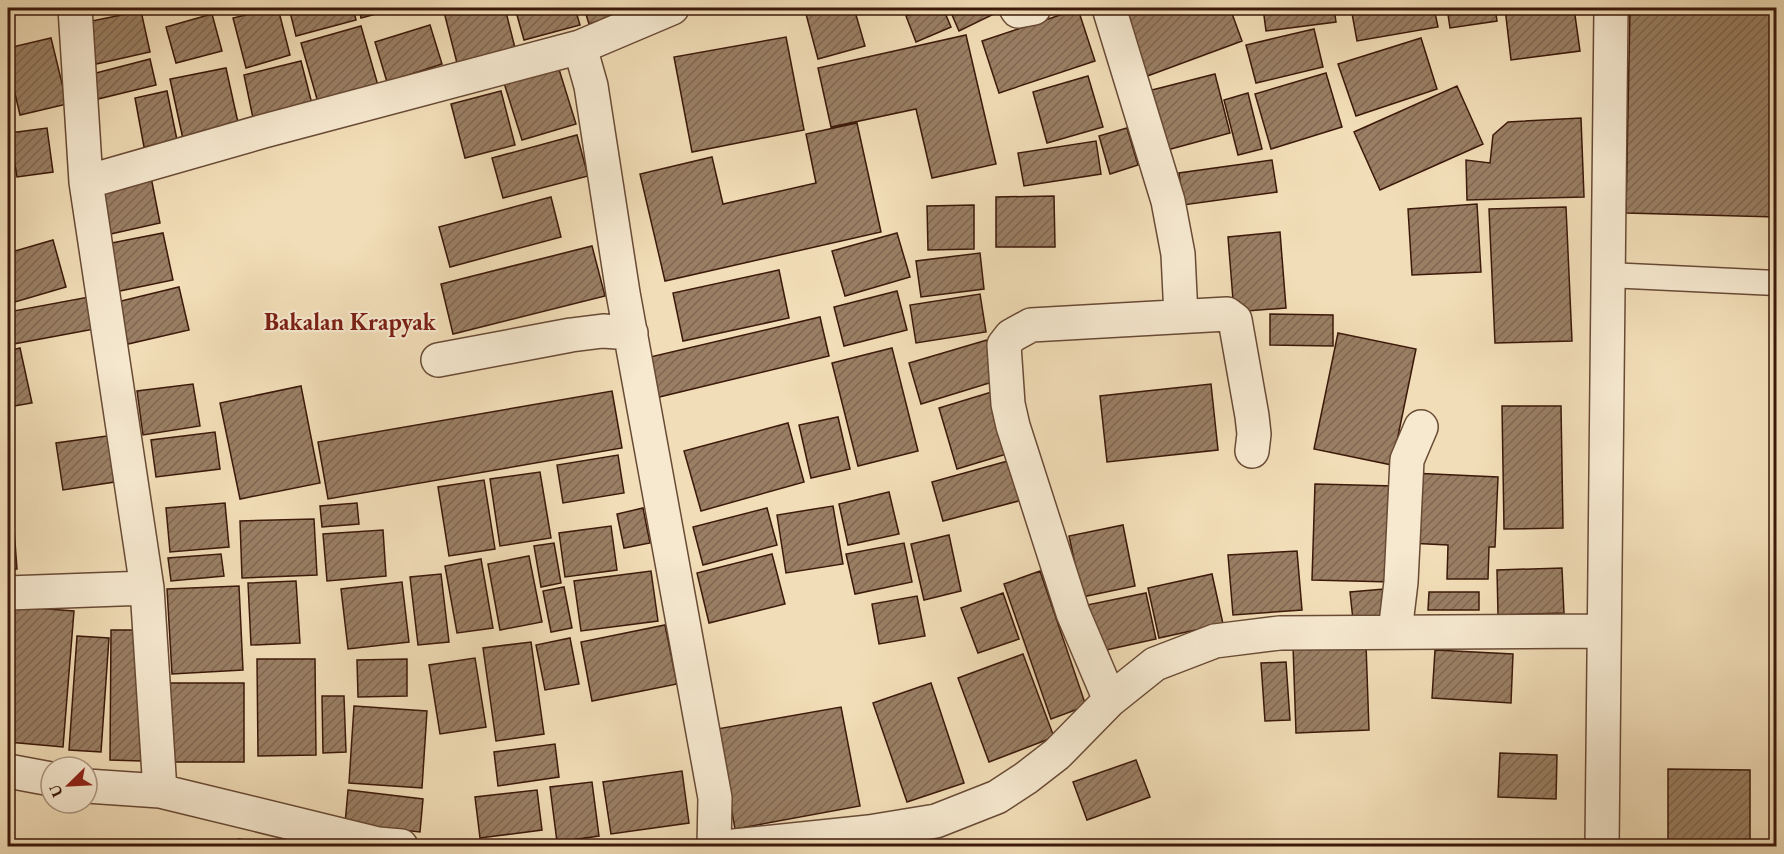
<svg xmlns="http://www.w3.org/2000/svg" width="1784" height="854" viewBox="0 0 1784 854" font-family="'EB Garamond',serif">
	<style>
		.building { fill: url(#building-hatch); stroke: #3c190a; stroke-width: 1.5 }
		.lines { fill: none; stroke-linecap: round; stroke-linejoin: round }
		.service-casing { stroke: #694a35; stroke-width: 27 }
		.minor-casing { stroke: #694a35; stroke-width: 36 }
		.service { stroke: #f6e9d0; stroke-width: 24 }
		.minor { stroke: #f6e9d0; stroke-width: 33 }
		.labels { text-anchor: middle; stroke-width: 4.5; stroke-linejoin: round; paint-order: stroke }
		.quarter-label { font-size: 24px; font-weight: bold; fill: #7a1f14; stroke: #f6e9d0 }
	</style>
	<defs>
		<pattern id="building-hatch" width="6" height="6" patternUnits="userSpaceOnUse" patternTransform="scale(1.5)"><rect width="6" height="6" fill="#9a7f64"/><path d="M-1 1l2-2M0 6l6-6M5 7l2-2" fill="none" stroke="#7f6751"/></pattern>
	</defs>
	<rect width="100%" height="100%" fill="#f1ddb7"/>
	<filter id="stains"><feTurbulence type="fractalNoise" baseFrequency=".00333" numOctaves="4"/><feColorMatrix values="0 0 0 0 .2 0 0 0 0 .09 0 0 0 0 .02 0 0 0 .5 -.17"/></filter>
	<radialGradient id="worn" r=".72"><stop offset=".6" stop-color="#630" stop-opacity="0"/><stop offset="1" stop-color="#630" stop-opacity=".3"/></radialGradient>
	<path class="building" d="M 8,8 L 33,8 L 8,15 Z
		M 275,8 L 278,8 L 290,55 L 246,68 L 233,18 Z
		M 289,8 L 353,8 L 356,20 L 296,36 Z
		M 359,8 L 398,8 L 361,18 Z
		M 443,8 L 505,8 L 516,52 L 458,67 Z
		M 515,8 L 575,8 L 580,25 L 524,40 Z
		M 584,8 L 611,8 L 614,16 L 589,24 Z
		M 832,8 L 854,8 L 865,46 L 818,59 L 806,14 Z
		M 928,8 L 943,8 L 951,27 L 916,42 L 906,16 Z
		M 949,8 L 993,8 L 996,13 L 959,31 Z
		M 1116,8 L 1230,8 L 1242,41 L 1142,78 Z
		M 1263,8 L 1334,8 L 1336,22 L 1266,31 Z
		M 1351,8 L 1434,8 L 1438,27 L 1357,41 Z
		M 1447,8 L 1495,8 L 1497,21 L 1450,28 Z
		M 1505,8 L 1574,8 L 1580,51 L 1511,60 Z
		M 1630,8 L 1776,8 L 1776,217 L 1626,213 Z
		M 1078,9 L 1095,61 L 999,93 L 982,41 Z
		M 141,11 L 150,52 L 96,64 L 87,22 Z
		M 212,14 L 222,51 L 176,63 L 166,27 Z
		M 430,25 L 442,64 L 387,82 L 375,42 Z
		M 361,26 L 379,89 L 319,106 L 301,43 Z
		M 1314,29 L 1323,67 L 1256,83 L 1246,45 Z
		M 966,35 L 996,164 L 932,178 L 916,109 L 831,127 L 818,68 Z
		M 786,37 L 804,130 L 692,152 L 674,57 Z
		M 51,38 L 67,104 L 20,115 L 8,64 L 8,48 Z
		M 1421,38 L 1437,89 L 1356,116 L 1338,64 Z
		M 150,59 L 156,85 L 98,99 L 92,74 Z
		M 301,61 L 312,104 L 253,118 L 244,75 Z
		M 558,66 L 576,124 L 522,140 L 504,83 Z
		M 226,68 L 239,127 L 183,139 L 170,79 Z
		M 1326,73 L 1342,127 L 1271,149 L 1255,94 Z
		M 1215,74 L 1230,133 L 1156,153 L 1140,93 Z
		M 1088,76 L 1103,127 L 1047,143 L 1033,92 Z
		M 1457,86 L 1483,144 L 1380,190 L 1354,132 Z
		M 167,91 L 177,140 L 144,147 L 135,98 Z
		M 501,91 L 515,145 L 465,158 L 451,104 Z
		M 1248,93 L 1262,149 L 1238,155 L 1224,100 Z
		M 1581,118 L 1584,197 L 1467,200 L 1466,160 L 1490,163 L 1493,135 L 1508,122 Z
		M 857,123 L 881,232 L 665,281 L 640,174 L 712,157 L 723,204 L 816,183 L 806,134 Z
		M 47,128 L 53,172 L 17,177 L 10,133 Z
		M 1127,128 L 1138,165 L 1110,174 L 1099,136 Z
		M 577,135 L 588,176 L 503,198 L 492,158 Z
		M 1096,141 L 1101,174 L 1024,186 L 1018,153 Z
		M 1272,160 L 1277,192 L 1183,205 L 1179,173 Z
		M 151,177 L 160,223 L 106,235 L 97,189 Z
		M 1054,196 L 1055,247 L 996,247 L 996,197 Z
		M 551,197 L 561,237 L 450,267 L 439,227 Z
		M 1477,204 L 1481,272 L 1412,275 L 1408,209 Z
		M 974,205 L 974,249 L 928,250 L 927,206 Z
		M 1566,207 L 1572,341 L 1495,343 L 1489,209 Z
		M 1280,232 L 1286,308 L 1234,312 L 1228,237 Z
		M 163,233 L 173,280 L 110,293 L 101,245 Z
		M 897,233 L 910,277 L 845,296 L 832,251 Z
		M 53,240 L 66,287 L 8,304 L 8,253 Z
		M 592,246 L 605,296 L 453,334 L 441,284 Z
		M 980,253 L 984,289 L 921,297 L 916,261 Z
		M 779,270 L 789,318 L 683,341 L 673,293 Z
		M 179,287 L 189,330 L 128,344 L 117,302 Z
		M 897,291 L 907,330 L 844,346 L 834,307 Z
		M 980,294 L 986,332 L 916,343 L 910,305 Z
		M 94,296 L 100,328 L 8,345 L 8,312 Z
		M 1270,314 L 1333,315 L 1333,346 L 1270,345 Z
		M 820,317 L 829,356 L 655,398 L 646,358 Z
		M 1338,333 L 1416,349 L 1392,465 L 1314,449 Z
		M 987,340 L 999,380 L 921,404 L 909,363 Z
		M 20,348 L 32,403 L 8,407 L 8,351 Z
		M 892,348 L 918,451 L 858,466 L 832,363 Z
		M 193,384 L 200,426 L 143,435 L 137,391 Z
		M 1211,384 L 1218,450 L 1107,462 L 1100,396 Z
		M 301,386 L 320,483 L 240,499 L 220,403 Z
		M 612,391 L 622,448 L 328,499 L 318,442 Z
		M 995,391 L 1013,452 L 957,469 L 939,408 Z
		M 1502,406 L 1561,406 L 1563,528 L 1504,529 Z
		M 838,417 L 850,469 L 811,478 L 799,425 Z
		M 788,423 L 804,482 L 701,511 L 684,451 Z
		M 215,432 L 220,469 L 156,477 L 151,440 Z
		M 114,435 L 121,481 L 63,490 L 56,443 Z
		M 618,455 L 624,493 L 563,503 L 557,465 Z
		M 1015,459 L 1026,499 L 943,521 L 932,482 Z
		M 540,472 L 551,538 L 500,546 L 490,479 Z
		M 1411,473 L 1498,477 L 1495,547 L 1489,547 L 1488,579 L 1447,579 L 1448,545 L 1408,543 Z
		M 484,480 L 495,549 L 449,556 L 438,487 Z
		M 1315,484 L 1394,486 L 1391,582 L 1312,580 Z
		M 8,488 L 11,488 L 17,569 L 8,569 Z
		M 889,492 L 899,534 L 848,545 L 839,504 Z
		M 225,503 L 229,547 L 170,552 L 166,508 Z
		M 357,503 L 359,524 L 322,527 L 320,506 Z
		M 833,506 L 843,564 L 786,573 L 777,515 Z
		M 643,508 L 650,543 L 624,548 L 617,514 Z
		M 767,508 L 777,545 L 703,565 L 693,527 Z
		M 314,519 L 317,575 L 242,578 L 240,521 Z
		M 1123,525 L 1135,586 L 1082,597 L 1069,536 Z
		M 611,526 L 617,570 L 565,577 L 559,533 Z
		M 383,530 L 386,576 L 327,581 L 323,534 Z
		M 949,535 L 961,591 L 924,600 L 911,544 Z
		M 554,543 L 561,583 L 541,587 L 534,546 Z
		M 904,543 L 912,582 L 855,594 L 846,554 Z
		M 1297,551 L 1302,610 L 1233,615 L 1228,555 Z
		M 221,554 L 224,576 L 171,581 L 168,558 Z
		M 772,554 L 785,604 L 709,623 L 697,573 Z
		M 529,556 L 542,622 L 500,630 L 488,564 Z
		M 481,559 L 493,628 L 457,633 L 445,566 Z
		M 1562,568 L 1564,613 L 1498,615 L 1497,570 Z
		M 651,571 L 658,621 L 581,631 L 574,581 Z
		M 1040,571 L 1086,706 L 1051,719 L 1004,584 Z
		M 441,574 L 449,642 L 418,645 L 410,577 Z
		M 1212,574 L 1223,624 L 1159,638 L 1148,588 Z
		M 296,581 L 300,643 L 251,645 L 248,583 Z
		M 402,582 L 409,642 L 348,649 L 341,589 Z
		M 239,586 L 243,670 L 172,674 L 167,589 Z
		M 564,587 L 572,628 L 551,632 L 543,591 Z
		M 1384,589 L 1386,617 L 1353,620 L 1350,592 Z
		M 1429,592 L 1479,592 L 1479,610 L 1428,610 Z
		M 1003,593 L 1019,639 L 978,653 L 961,608 Z
		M 1146,593 L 1156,639 L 1097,652 L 1087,605 Z
		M 917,596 L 925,636 L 879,644 L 872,604 Z
		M 8,606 L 74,611 L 63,747 L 8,742 Z
		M 665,625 L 677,684 L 592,701 L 581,642 Z
		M 111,630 L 142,630 L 141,761 L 110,760 Z
		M 77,636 L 109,638 L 101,752 L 69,750 Z
		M 570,638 L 579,684 L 545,690 L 536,645 Z
		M 531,642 L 544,734 L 496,741 L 483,648 Z
		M 1366,644 L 1369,730 L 1296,733 L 1293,646 Z
		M 1435,650 L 1513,654 L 1511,703 L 1432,698 Z
		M 1023,654 L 1054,737 L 989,762 L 958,678 Z
		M 475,658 L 486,727 L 440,734 L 429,665 Z
		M 257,659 L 315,659 L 316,755 L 258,756 Z
		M 407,659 L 407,696 L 358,697 L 357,660 Z
		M 1286,662 L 1290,720 L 1265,721 L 1261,663 Z
		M 168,683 L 244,683 L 244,762 L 168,762 Z
		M 931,683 L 964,783 L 907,802 L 873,703 Z
		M 322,696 L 344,696 L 346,752 L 323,753 Z
		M 354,706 L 427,711 L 422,788 L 349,783 Z
		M 841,707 L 860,806 L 735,829 L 717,729 Z
		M 555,744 L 559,777 L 498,786 L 494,752 Z
		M 1500,753 L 1557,755 L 1556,799 L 1498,797 Z
		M 1136,760 L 1150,797 L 1087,820 L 1073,782 Z
		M 1668,769 L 1750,770 L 1750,844 L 1668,844 Z
		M 682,771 L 689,823 L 611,834 L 603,782 Z
		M 592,782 L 599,836 L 557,842 L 550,787 Z
		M 348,790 L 423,799 L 420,832 L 345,824 Z
		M 537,790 L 542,830 L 480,838 L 475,797 Z
		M 239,839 L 274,846 L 239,846 Z"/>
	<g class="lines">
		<g class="service-casing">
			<path id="service" d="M 1608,275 L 1776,283"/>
		</g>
		<g class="minor-casing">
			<path id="minor" d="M 75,8 L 86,182 L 264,131 L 580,47
				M 672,8 L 580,47 L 591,86 L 623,293 L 715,798 L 714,846
				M 1016,8 L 1018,11 L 1034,8
				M 1109,8 L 1168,201 L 1178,254 L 1181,316
				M 438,360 L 571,335 L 603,331 L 631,333
				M 147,588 L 160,791
				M 8,593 L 147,588 L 86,182
				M 1395,632 L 1401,582 L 1407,460 L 1421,427
				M 1110,700 L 1073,613 L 1013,426 L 1008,404 L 1004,345 L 1011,336 L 1031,325 L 1227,314 L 1235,320 L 1252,416 L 1254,434 L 1252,451
				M 8,771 L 51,779
				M 87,786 L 160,791 L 378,844 L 401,846
				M 734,846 L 869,832 L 936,821 L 997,797 L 1026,778 L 1057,754 L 1110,700 L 1155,664 L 1215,641 L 1280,633 L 1604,631
				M 1602,846 L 1611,8"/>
		</g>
		<use href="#service" class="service"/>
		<use href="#minor" class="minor"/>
	</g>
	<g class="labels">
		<g class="quarter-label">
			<text x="350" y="330">Bakalan Krapyak</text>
		</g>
	</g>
	<rect width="1784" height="854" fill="none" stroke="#f1ddb7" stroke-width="30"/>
	<rect x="9" y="9" width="1766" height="836" fill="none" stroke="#3c190a" stroke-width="3"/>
	<rect x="15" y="15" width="1754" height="824" fill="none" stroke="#3c190a" stroke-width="1.5"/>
	<g transform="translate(69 785) rotate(246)"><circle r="28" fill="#f6e9d0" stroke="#ac9681" stroke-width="1.5"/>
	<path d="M0-4.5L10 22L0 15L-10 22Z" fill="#8f2418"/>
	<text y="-9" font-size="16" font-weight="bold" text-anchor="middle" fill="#3c190a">U</text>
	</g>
	<rect width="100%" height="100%" filter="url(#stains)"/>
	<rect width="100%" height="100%" fill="url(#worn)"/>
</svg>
